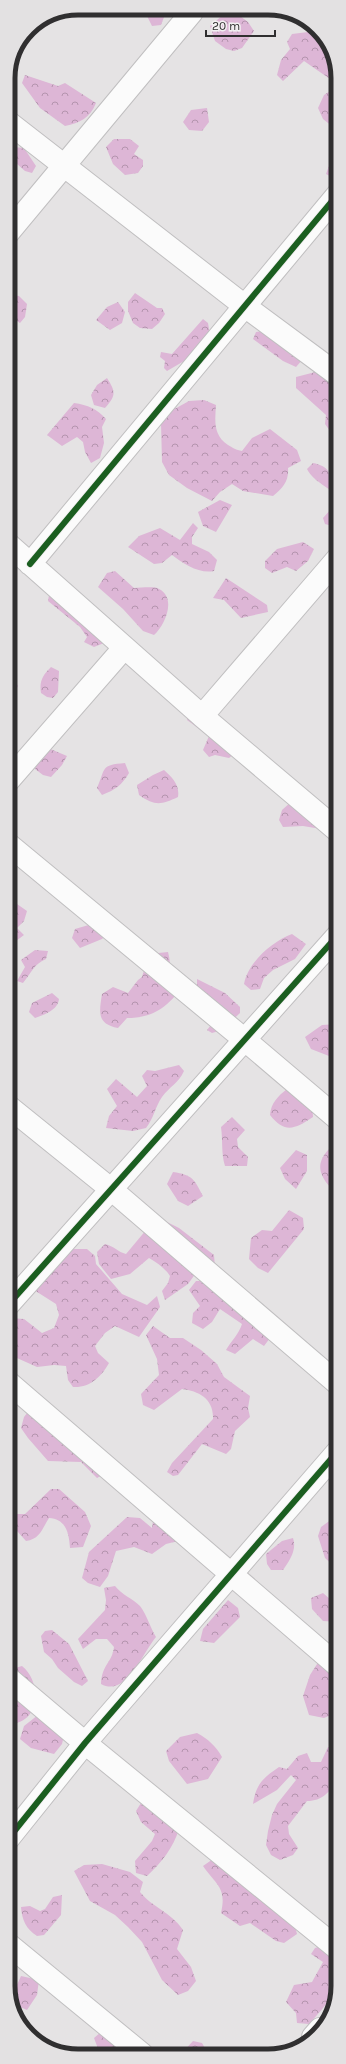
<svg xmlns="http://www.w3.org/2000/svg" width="346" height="2064" viewBox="0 0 346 2064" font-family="Karla,sans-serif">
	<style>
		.forest { fill: url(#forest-crowns) }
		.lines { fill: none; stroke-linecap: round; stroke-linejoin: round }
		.minor-casing { stroke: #c0bfc0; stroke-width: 24 }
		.minor { stroke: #fbfbfb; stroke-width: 22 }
		.cycleway-casing { stroke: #f3f0f2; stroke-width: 8 }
		.cycleway { stroke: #1b5e20; stroke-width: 6 }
		.rim { fill: none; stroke: #302f30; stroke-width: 5 }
	</style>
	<defs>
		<pattern id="forest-crowns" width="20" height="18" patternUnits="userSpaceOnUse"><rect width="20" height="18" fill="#ddb6d6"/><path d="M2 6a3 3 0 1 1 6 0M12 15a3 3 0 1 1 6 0" fill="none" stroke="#b494ae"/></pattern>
	</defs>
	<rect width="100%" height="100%" fill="#e5e3e4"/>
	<path class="forest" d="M 145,12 L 166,12 L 161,25 L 152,26 Z
		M 236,13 L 248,22 L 254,31 L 242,48 L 234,51 L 226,49 L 215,41 L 210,26 L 224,14 Z
		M 27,31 L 31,38 L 17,54 Z
		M 308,32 L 326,46 L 338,76 L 330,79 L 304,61 L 283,81 L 277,75 L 281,60 L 290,49 L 287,42 L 292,34 Z
		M 25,75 L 58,86 L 65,83 L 96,103 C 90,118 80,123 65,126 L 40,108 L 22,83 Z
		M 333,89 L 338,92 L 338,131 L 323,119 L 318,108 L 324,95 Z
		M 207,108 L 209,122 L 202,131 L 189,130 L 183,122 L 191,110 Z
		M 114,139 L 130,139 L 139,146 L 134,154 L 143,160 L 143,166 L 138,173 L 125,175 L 113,164 L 106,147 Z
		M 338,141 L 338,179 L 337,180 L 326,174 L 330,163 L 329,142 Z
		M 13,147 L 24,148 L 36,166 L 32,173 L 25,171 L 8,156 L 8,150 Z
		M 135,293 L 157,308 L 162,308 L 165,314 L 159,323 L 152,329 L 140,328 L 133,323 L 128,311 L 128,302 Z
		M 8,294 L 19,296 L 27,304 L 25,317 L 20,323 L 12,318 L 8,318 Z
		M 118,302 L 125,312 L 122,323 L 110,330 L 96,320 L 107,307 Z
		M 203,319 L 208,323 L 210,335 L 191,357 L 167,371 L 164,368 L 165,361 L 160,357 L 161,352 L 172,354 Z
		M 269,330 L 303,359 L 296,367 L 283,361 L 253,339 L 256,332 Z
		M 327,369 L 338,374 L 338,431 L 330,431 L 325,424 L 326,415 L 296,388 L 296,377 Z
		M 107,378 C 116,392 116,396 105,408 L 94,405 L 91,395 L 97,385 Z
		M 204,400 L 216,405 C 215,421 213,435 228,445 C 233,448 236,450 242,451 L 252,438 L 270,429 L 297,450 L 301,461 L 288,468 C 289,481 283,488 273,496 L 243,491 L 232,484 L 220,492 L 212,501 L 187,488 L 169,475 L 162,462 L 161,423 L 169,412 L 189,401 Z
		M 74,403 C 88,405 97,409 106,419 L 102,427 L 104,443 L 100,458 L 91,463 L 85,452 L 83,442 L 77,437 L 62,446 L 47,435 Z
		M 313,463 C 327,466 330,471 333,484 L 338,484 L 338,499 C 330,486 314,483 307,469 Z
		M 220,500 L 232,505 L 216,532 L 203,526 L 198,512 Z
		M 338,501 L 338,520 L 332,526 L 325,524 L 323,518 Z
		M 193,523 L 198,528 L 192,537 L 192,544 L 209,552 L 217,560 L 214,571 C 199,574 184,564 172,555 L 162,563 L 154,564 L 128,547 L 139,536 L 160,528 L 180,540 Z
		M 303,542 L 314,549 L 308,561 L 296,571 L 287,567 L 272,573 L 265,568 L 265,561 L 277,549 Z
		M 115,571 L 134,588 C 141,588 154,586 159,589 C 177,598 165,625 154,635 L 143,631 L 123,609 L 98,587 L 107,573 Z
		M 226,578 L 267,605 L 268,612 L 241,618 L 224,600 L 213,598 Z
		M 50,589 L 104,643 L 94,647 L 84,642 L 87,637 L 80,627 L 48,601 Z
		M 51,667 L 59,671 L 58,692 L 53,698 L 47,697 L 41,693 C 39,681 43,675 51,667 Z
		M 8,676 L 13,678 L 18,686 L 13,695 L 8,692 Z
		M 192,706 L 209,706 L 225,722 L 235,753 L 229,758 L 215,755 L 209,757 L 203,750 L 209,736 L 187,720 Z
		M 48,748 L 67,756 L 62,765 L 51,777 L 43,775 L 35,769 L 40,757 Z
		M 125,763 L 129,773 C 122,785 115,790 102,795 L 97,788 C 106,768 100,765 125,763 Z
		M 164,770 C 172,777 180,785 178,797 C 161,805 155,806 139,795 L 137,785 L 153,775 Z
		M 291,802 L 333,831 L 303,826 L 283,827 L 279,820 L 282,810 Z
		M 17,904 L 27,911 L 24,921 L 17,928 L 24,935 L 12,944 L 8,941 L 8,910 Z
		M 92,924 L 110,932 L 102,939 L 80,948 L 72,938 L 75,929 Z
		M 292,934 L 306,944 L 295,959 L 273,970 L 264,978 L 260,989 L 251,990 L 244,984 C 248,962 273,941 292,934 Z
		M 35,950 L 48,951 L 46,959 C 33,965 32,972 23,983 L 17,981 L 25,967 L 21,960 Z
		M 168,952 C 172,967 169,982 175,996 C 161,1012 147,1018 127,1018 L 118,1028 C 97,1024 99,1013 102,994 L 113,987 L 128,993 L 138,980 L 142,977 L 149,954 Z
		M 197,979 L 225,993 L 240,1007 L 240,1013 L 222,1030 L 212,1033 L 207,1030 L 223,1010 L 197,988 Z
		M 52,993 L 59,999 C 58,1010 44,1015 35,1018 L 29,1012 L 32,1003 Z
		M 338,1024 L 338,1063 L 329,1056 L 311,1049 L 305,1037 L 322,1025 Z
		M 179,1065 L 184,1071 C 178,1084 170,1086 162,1097 C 155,1107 154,1118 146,1128 L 133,1131 L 106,1128 L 109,1116 L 117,1106 L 107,1089 L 116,1079 L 137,1097 L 147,1086 L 142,1076 L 147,1070 L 155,1071 Z
		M 287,1089 L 312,1102 L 313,1117 C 295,1129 285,1134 270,1115 C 271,1103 278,1096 287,1089 Z
		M 232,1117 L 245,1130 L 237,1139 L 238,1147 L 248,1157 L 247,1166 L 225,1166 C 221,1153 223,1141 221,1127 Z
		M 333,1145 L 338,1146 L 338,1188 L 330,1187 C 316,1171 317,1160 333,1145 Z
		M 296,1150 L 307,1155 L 307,1171 L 296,1189 L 285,1179 L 280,1168 Z
		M 173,1172 C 193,1175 194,1179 203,1196 L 188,1206 L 178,1201 L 167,1184 Z
		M 289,1210 L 303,1218 L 304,1229 L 268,1273 L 258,1268 L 249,1259 L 251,1238 L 262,1230 L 272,1231 Z
		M 157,1217 L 179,1228 L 214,1255 L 215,1267 L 196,1273 L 188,1284 L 165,1300 L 162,1291 L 168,1283 L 170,1276 C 165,1268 157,1263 149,1258 L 130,1274 L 111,1279 L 99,1264 L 97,1252 L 105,1244 C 114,1246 118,1252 126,1254 Z
		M 73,1249 L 87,1249 L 95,1256 L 96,1264 L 122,1294 L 147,1305 L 157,1296 L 160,1307 L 139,1337 L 115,1326 L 105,1333 L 95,1346 L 98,1353 L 109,1363 C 101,1377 90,1388 73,1387 L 68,1380 L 66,1366 L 54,1365 L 37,1367 L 8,1354 L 8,1319 L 10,1318 L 24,1319 L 42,1333 L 54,1328 L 59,1315 L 56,1304 L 34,1290 Z
		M 196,1281 L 217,1281 L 278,1317 L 273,1334 L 264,1346 L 253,1339 L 235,1354 L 226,1350 C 231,1341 239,1334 242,1324 L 220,1309 L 212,1322 L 203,1329 L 192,1323 L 193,1313 L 200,1306 L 189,1290 Z
		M 153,1326 L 170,1338 L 183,1338 L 201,1350 L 217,1364 L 224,1377 L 250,1396 L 248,1408 L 250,1417 L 235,1431 L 231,1449 L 226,1454 L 202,1444 L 178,1475 L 173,1476 L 167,1472 L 172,1463 L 213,1419 C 214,1399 199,1391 182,1389 L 154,1410 L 143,1405 L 141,1394 L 159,1375 L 157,1359 L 146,1335 Z
		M 31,1408 L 106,1473 L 97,1478 L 81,1462 L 48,1461 L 28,1438 L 21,1428 L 24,1417 Z
		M 51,1489 L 59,1489 L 85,1512 L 91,1526 L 83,1547 L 70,1548 C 69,1533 66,1519 49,1518 C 42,1529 40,1539 26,1541 L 17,1531 L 14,1514 L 25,1514 Z
		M 154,1515 L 178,1541 L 166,1544 L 152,1554 L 134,1547 L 116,1551 L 108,1576 L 100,1587 L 88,1583 L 82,1578 L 89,1552 L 127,1517 L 140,1518 L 152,1528 Z
		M 332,1519 L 338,1523 L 338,1570 L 325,1558 L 318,1536 L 321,1527 Z
		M 293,1538 C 297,1550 290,1560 283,1570 L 271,1570 L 267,1564 L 266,1554 L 282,1541 Z
		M 115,1586 C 122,1595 132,1598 140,1606 C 147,1615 150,1627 156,1637 C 143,1652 126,1698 101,1684 C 102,1664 112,1663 114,1647 L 107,1639 L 96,1639 L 83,1649 L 78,1639 L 105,1610 L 106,1600 L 104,1588 Z
		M 323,1593 L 331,1600 L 338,1596 L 338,1622 L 323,1621 L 312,1609 L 311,1598 Z
		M 228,1600 L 238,1608 L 240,1617 L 214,1643 L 200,1641 L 203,1629 Z
		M 52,1630 L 69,1644 L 88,1681 L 82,1686 L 74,1682 L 58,1668 L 52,1659 L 44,1652 L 41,1636 L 45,1631 Z
		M 319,1661 L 338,1666 L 338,1712 L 324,1718 L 309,1715 L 303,1696 L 310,1675 Z
		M 22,1666 C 43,1683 40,1725 8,1724 L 8,1670 Z
		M 38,1715 L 66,1727 L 62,1744 L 54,1754 L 31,1748 L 20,1739 L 24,1726 Z
		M 197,1733 C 208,1739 216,1746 222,1757 L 208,1779 L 187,1784 L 169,1761 L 166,1751 L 180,1737 Z
		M 328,1747 L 337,1748 L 338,1781 C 328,1792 323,1801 307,1801 L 288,1826 L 289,1834 L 298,1848 L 293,1855 L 280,1860 L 271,1855 L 266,1845 L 268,1831 L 272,1815 L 277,1804 L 296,1780 L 291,1775 L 277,1790 L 253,1804 C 256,1784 263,1778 279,1767 L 287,1769 L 298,1756 L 307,1753 L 311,1762 L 321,1762 Z
		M 152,1796 L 179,1829 C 173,1848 162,1862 147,1876 L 136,1873 L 135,1861 L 152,1841 L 155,1834 L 141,1822 L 136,1811 L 141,1803 Z
		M 223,1852 L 293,1919 L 297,1934 L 284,1943 L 276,1941 L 250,1923 L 240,1926 L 221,1913 C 227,1887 216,1885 203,1866 Z
		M 102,1864 L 130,1872 L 143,1882 L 140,1892 C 153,1908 171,1912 183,1930 L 177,1949 L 191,1967 L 196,1981 L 188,1991 L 178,1995 L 162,1980 L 142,1942 L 128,1927 L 115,1915 L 90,1901 L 74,1871 L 84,1865 Z
		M 62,1895 L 61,1915 L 44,1935 L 37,1936 C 26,1929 22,1920 21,1907 L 30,1906 L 40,1911 L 45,1909 L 53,1897 Z
		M 331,1943 C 337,1952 338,1956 338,1966 C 338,1994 327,2004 309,2024 L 297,2023 L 296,2013 L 286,2002 L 294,1985 L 312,1982 L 323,1962 L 311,1954 L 315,1948 Z
		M 21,1976 L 39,1980 L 37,1995 L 27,2010 L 18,2006 L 16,1987 Z
		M 101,2032 L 133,2054 L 100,2054 L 94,2038 Z
		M 193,2041 L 202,2043 L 209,2055 L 180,2055 Z"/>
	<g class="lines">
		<g class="minor-casing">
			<path id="minor" d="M 8,122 L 246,307 L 338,375
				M 8,233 L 192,12
				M 8,544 L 202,716 L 338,831
				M 30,564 L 338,194
				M 202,716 L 338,558
				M 8,781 L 124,648
				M 8,844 L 245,1040 L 338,1119
				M 8,1106 L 112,1190 L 338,1384
				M 8,1305 L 338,935
				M 8,1382 L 338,1666
				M 8,1678 L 85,1743 L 338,1949
				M 8,1839 L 85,1743 L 338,1451
				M 8,1944 L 142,2054
				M 313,2037 L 320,2029"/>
		</g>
		<use href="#minor" class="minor"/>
		<g class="cycleway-casing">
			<path id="cycleway" d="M 30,564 L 338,194
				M 8,1305 L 338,935
				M 8,1839 L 85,1743 L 338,1451"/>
		</g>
		<use href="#cycleway" class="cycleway"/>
	</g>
	<path d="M0 0H346V2064H0ZM78 15H268A63 63 0 0 1 331 78V1986A63 63 0 0 1 268 2049H78A63 63 0 0 1 15 1986V78A63 63 0 0 1 78 15Z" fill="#e3e1e2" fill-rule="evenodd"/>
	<path class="rim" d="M78 15H268A63 63 0 0 1 331 78V1986A63 63 0 0 1 268 2049H78A63 63 0 0 1 15 1986V78A63 63 0 0 1 78 15Z"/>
	<path d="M206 30v6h69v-6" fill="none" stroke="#302f30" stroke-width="2"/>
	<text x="212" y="30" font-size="12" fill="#302f30" stroke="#f3f0f2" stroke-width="3" paint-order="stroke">20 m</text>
</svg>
